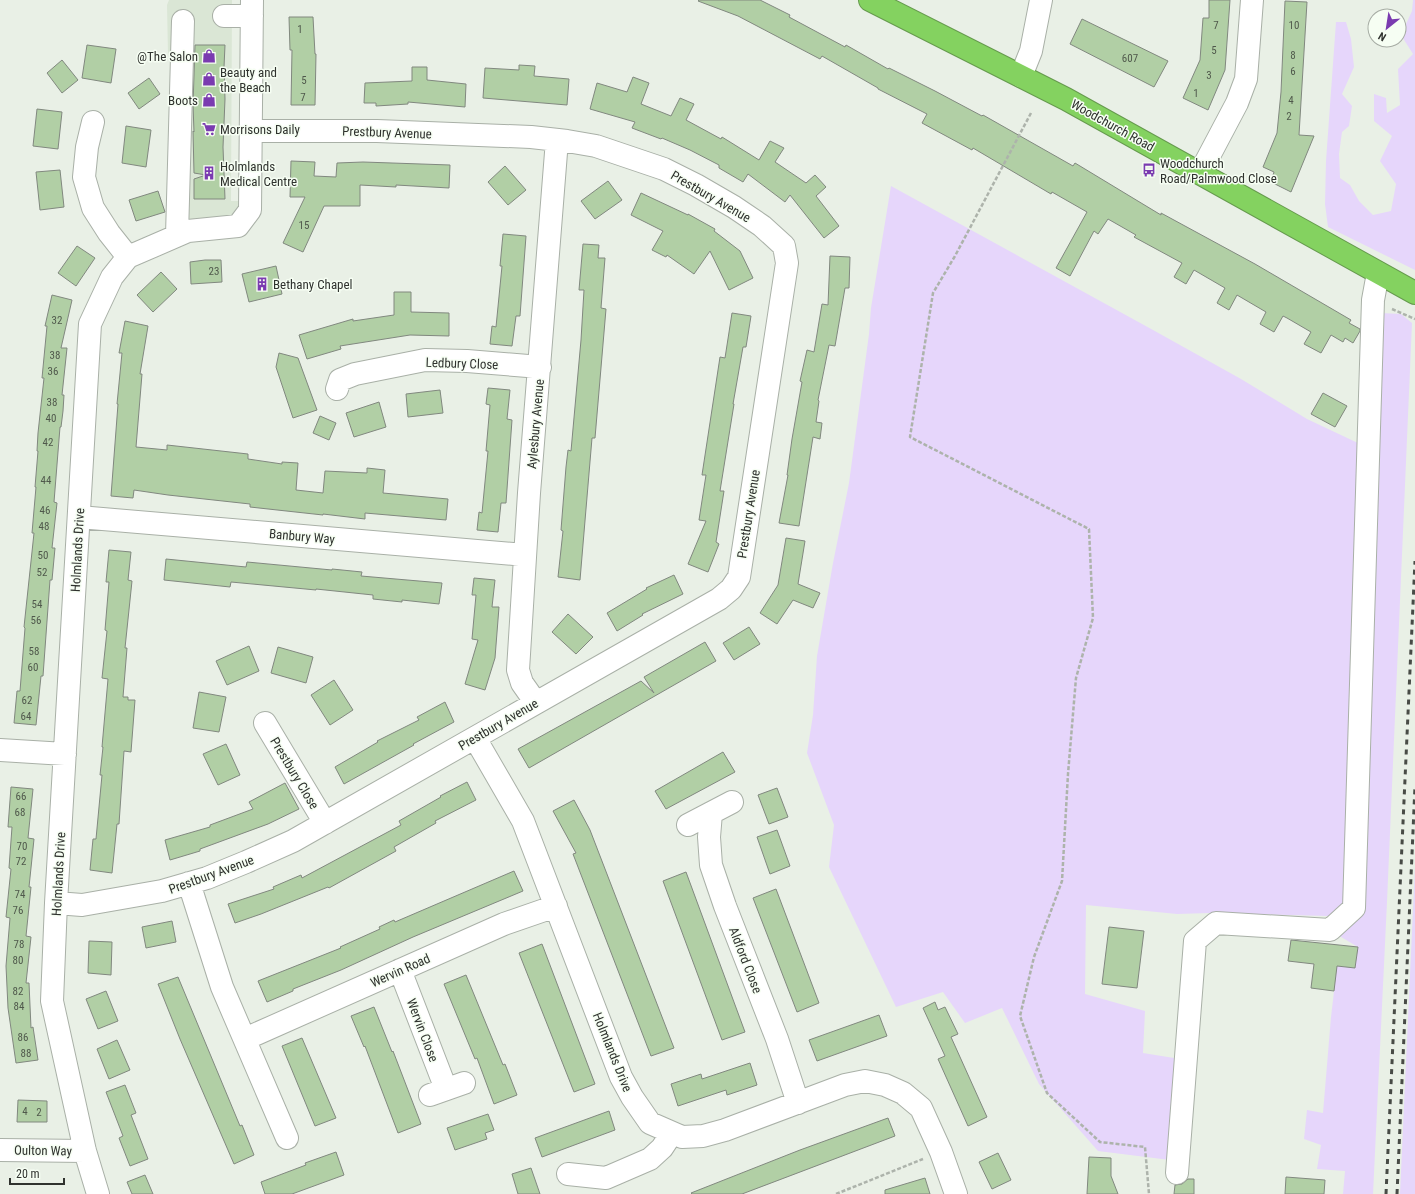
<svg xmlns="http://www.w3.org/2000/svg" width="1415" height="1194" viewBox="0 0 1415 1194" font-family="'Roboto Condensed',sans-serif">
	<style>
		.built { fill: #dae6d5 }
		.green { fill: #e6d6fb }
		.building { fill: #b1cfa5; stroke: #81887f }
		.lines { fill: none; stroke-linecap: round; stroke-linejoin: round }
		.minor-casing { stroke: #a9b0a7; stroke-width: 24 }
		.highway-casing { stroke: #669a4e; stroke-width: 24 }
		.path { stroke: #adb3ab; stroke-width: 2.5; stroke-dasharray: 4 2; stroke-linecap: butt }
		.minor { stroke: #fff; stroke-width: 22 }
		.highway { stroke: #84d260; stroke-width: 22 }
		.rail { stroke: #484b46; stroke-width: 3; stroke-dasharray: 5 5; stroke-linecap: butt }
		.labels { text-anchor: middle; stroke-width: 3; stroke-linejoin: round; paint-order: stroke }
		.number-label { font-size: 11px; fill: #50594c }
		.poi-label { font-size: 13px; fill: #2f322e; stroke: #f6fef3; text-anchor: start }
		.street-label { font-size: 13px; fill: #2f322e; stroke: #f6fef3 }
	</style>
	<rect width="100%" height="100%" fill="#e9f0e6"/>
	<path class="built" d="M 169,0 L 232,0 L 231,201 L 240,201 L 236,222 L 173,227 L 177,62 L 168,55 L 167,5 Z"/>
	<path class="green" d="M 1413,0 L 1415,0 L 1415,270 L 1328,227 L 1325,204 L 1326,161 L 1336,22 L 1346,22 L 1351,39 L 1354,67 L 1342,94 L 1352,106 L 1349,126 L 1342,132 L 1339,154 L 1340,178 L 1350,185 L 1359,201 L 1373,215 L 1391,211 L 1396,184 L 1380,161 L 1392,136 L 1374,121 L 1374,94 L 1386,98 L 1387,113 L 1400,105 L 1398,69 L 1413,54 L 1401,35 L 1412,11 Z
		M 891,186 L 1153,330 L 1241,379 L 1307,419 L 1360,444 L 1380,313 L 1401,314 L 1412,323 L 1387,902 L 1373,1194 L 1343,1194 L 1345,1171 L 1317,1169 L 1321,1145 L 1304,1139 L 1307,1110 L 1323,1113 L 1331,1017 L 1337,966 L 1355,968 L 1358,947 L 1336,934 L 1348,906 L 1328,916 L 1210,913 L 1177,914 L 1086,905 L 1085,994 L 1145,1011 L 1143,1053 L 1174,1058 L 1170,1160 L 1098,1151 L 1039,1084 L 1002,1008 L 965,1023 L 943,992 L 896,1007 L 829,867 L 834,825 L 807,753 L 813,715 L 817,656 L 833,563 L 849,483 L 869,334 L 871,308 Z
		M 1415,866 L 1415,1194 L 1400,1194 Z"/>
	<path class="building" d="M 699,0 L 760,0 L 790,15 L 789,17 L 845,47 L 846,45 L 888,69 L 889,68 L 935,91 L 982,116 L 983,115 L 1073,166 L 1075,163 L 1161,215 L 1161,213 L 1255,264 L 1351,320 L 1349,323 L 1360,329 L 1360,331 L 1353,343 L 1345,338 L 1343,342 L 1331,335 L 1321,353 L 1304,344 L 1311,332 L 1287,318 L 1283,316 L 1274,332 L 1260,324 L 1266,312 L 1237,295 L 1229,310 L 1217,303 L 1225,288 L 1194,270 L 1186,284 L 1174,277 L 1182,263 L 1134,237 L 1136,235 L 1108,219 L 1098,234 L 1094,231 L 1070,276 L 1056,268 L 1087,212 L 1052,192 L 1051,194 L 973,148 L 972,150 L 922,123 L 927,114 L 878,89 L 878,88 L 822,56 L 820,59 L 738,16 L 698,1 Z
		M 1209,0 L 1230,0 L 1225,70 L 1208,110 L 1183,98 L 1200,60 L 1203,18 L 1209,18 Z
		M 1285,1 L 1307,2 L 1299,135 L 1314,136 L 1291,192 L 1271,182 L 1274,172 L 1263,167 L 1277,133 L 1281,92 Z
		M 289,17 L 313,17 L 315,54 L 316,54 L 315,105 L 291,105 L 292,50 L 290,50 Z
		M 1082,19 L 1168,61 L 1154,87 L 1070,44 Z
		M 87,45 L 116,49 L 111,83 L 82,78 Z
		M 195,45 L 225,45 L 224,67 L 225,99 L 223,147 L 225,199 L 194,199 L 194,179 L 206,175 L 194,173 L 193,131 L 194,132 L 193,105 Z
		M 62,60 L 78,80 L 62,93 L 47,73 Z
		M 519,65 L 535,66 L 534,76 L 569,79 L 567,105 L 483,98 L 485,68 L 519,70 Z
		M 412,67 L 427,67 L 427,80 L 466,84 L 465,107 L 408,102 L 408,104 L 376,106 L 376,103 L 364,103 L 365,83 L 412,81 Z
		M 633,77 L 649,83 L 641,104 L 671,116 L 680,98 L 694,104 L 686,120 L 721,139 L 722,137 L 759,160 L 770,141 L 784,148 L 775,162 L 806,183 L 815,175 L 826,187 L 816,196 L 839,226 L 824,238 L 790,195 L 785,202 L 748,174 L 743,182 L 719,168 L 719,165 L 690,150 L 662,138 L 661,139 L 632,128 L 635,122 L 590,109 L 597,83 L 627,92 Z
		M 149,78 L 160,94 L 139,109 L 128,93 Z
		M 37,109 L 62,112 L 58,149 L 33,146 Z
		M 126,126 L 151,130 L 146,167 L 122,163 Z
		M 291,161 L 315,162 L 314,176 L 336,177 L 337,163 L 363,162 L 450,165 L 449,188 L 396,185 L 396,187 L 360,185 L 360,206 L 324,206 L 303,252 L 283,243 L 305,197 L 290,197 Z
		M 505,166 L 526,190 L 508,205 L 488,182 Z
		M 60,170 L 64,207 L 40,210 L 36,172 Z
		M 608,181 L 622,200 L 595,219 L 581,201 Z
		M 158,191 L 165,212 L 136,221 L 129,200 Z
		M 641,193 L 688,215 L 688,214 L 715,229 L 714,231 L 740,251 L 753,278 L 729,290 L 710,251 L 694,274 L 667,255 L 666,257 L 652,250 L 663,231 L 631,215 Z
		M 503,234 L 526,236 L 520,316 L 516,316 L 512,346 L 490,344 L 492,326 L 496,327 L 502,266 L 500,266 Z
		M 583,244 L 599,245 L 598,258 L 605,258 L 601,308 L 606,309 L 595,438 L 592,438 L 580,580 L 558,577 L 563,531 L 561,530 L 566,467 L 568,450 L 571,451 L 581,340 L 584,290 L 579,290 Z
		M 77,246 L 95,258 L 76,286 L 58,273 Z
		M 830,256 L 850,257 L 849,288 L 845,288 L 835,346 L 829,345 L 818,400 L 819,401 L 816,422 L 822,423 L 820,439 L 813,437 L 799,526 L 779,523 L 788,475 L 787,475 L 792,439 L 802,382 L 800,381 L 807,350 L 814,352 L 822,304 L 828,305 Z
		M 205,260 L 221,260 L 222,282 L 191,284 L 190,262 Z
		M 276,266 L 282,294 L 249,302 L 242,274 Z
		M 161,272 L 177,289 L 153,312 L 137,295 Z
		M 394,292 L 411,292 L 411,312 L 449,313 L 449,336 L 410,335 L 340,346 L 341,349 L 307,359 L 299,335 L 353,319 L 353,321 L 394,315 Z
		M 52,295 L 72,300 L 61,348 L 67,348 L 62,395 L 64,395 L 63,411 L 61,427 L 60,427 L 54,502 L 57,503 L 52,548 L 55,548 L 52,580 L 50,580 L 43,676 L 41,676 L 36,725 L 14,723 L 17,691 L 20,691 L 25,628 L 24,627 L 34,533 L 32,533 L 36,487 L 35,487 L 38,451 L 37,451 L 38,433 L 44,378 L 42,378 L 47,326 L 45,326 Z
		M 732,313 L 751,316 L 746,347 L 743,347 L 733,404 L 734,404 L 720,491 L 724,491 L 716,542 L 719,544 L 708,572 L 688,564 L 706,521 L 699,520 L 706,475 L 702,475 L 720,357 L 725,358 Z
		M 125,321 L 148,326 L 140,374 L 142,374 L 136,447 L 167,450 L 167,445 L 248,454 L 248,459 L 282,464 L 282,462 L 298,463 L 296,490 L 323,493 L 325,471 L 367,473 L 367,468 L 385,470 L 383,493 L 448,499 L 446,520 L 365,513 L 365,519 L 323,514 L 323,515 L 250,507 L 250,504 L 168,495 L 134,490 L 133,498 L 111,496 L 118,404 L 117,404 L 122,353 L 119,353 Z
		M 279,353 L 298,358 L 317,410 L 293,418 L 276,367 Z
		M 488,388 L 510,390 L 507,419 L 512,420 L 506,503 L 501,503 L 498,532 L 477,530 L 479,512 L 482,513 L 488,451 L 486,451 L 490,405 L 486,404 Z
		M 440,390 L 443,413 L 408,417 L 406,394 Z
		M 1323,393 L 1347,406 L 1335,427 L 1311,414 Z
		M 379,402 L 386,427 L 354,437 L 346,413 Z
		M 320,416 L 336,423 L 329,440 L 313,433 Z
		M 786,538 L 805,541 L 798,584 L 820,593 L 813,608 L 793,600 L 777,624 L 760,613 L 778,585 Z
		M 109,550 L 131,552 L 128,580 L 132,581 L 125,648 L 127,648 L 123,697 L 128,697 L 128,700 L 135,700 L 131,752 L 124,751 L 119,824 L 117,824 L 112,873 L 90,870 L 93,839 L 96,839 L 102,775 L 100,775 L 103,747 L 102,747 L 108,679 L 102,678 L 107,631 L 105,630 L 109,582 L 106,582 Z
		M 166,559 L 246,567 L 247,562 L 332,570 L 332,569 L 362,572 L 361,576 L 442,583 L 439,604 L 402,600 L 402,602 L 373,599 L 373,595 L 316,589 L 316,590 L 231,582 L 230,587 L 164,580 Z
		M 674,575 L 683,594 L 642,614 L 643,615 L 617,631 L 607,613 L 647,589 L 646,588 Z
		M 474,578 L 495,580 L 492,607 L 499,607 L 495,658 L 485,690 L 465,684 L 478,640 L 472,639 L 476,595 L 472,595 Z
		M 568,614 L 593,637 L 576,654 L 552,632 Z
		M 749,627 L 760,644 L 734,660 L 723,643 Z
		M 705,642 L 716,661 L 529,768 L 518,749 L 641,681 L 654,693 L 644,677 Z
		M 249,646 L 259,671 L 227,685 L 216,661 Z
		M 278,647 L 313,657 L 306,683 L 271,673 Z
		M 334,680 L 353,710 L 330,725 L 311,695 Z
		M 199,692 L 226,697 L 219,732 L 193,728 Z
		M 445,702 L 454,722 L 413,744 L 414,745 L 344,784 L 335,767 L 378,742 L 377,741 L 419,720 L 417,717 Z
		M 226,744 L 240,775 L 218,785 L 203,754 Z
		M 723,752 L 735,772 L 666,809 L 655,791 Z
		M 467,782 L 476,800 L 435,821 L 436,823 L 394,847 L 396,851 L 329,888 L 328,887 L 261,914 L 235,923 L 228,904 L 274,889 L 273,887 L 301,875 L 302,878 L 401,825 L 399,821 L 441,797 L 440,796 Z
		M 285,783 L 299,809 L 268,824 L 200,849 L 200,851 L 170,860 L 165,840 L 210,827 L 210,825 L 253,809 L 249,802 Z
		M 11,787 L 33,789 L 28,838 L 34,839 L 29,887 L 31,887 L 26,936 L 31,937 L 26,983 L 29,983 L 31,1028 L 33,1027 L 38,1060 L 16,1063 L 8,1008 L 6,966 L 10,918 L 6,917 L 11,869 L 9,868 L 12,827 L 8,827 Z
		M 777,788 L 788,817 L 769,824 L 758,795 Z
		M 574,800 L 590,830 L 674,1048 L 651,1056 L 573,854 L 576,853 L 553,811 Z
		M 777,830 L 790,866 L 770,874 L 757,837 Z
		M 514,871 L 523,891 L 413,937 L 341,970 L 293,989 L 293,991 L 267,1002 L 258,981 L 341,948 L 340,947 L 380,929 L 379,927 L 394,920 L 395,922 Z
		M 686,872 L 745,1032 L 722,1040 L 663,881 Z
		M 776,889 L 819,1003 L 797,1012 L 753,898 Z
		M 172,921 L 176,942 L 146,948 L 142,927 Z
		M 1109,927 L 1144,931 L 1137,988 L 1102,984 Z
		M 1291,940 L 1358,947 L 1355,968 L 1337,966 L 1334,991 L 1311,988 L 1314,964 L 1288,961 Z
		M 89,941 L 112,942 L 111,975 L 88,973 Z
		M 542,944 L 595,1084 L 574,1092 L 519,953 Z
		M 466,975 L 503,1065 L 505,1064 L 517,1095 L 494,1104 L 477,1058 L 475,1059 L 444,984 Z
		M 178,977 L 240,1126 L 242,1125 L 254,1155 L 234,1164 L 180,1039 L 158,984 Z
		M 106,991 L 118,1021 L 98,1029 L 86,999 Z
		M 935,1002 L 938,1010 L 945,1007 L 958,1034 L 951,1037 L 987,1117 L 968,1126 L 938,1059 L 945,1056 L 923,1008 Z
		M 374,1007 L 392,1052 L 393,1051 L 421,1124 L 398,1133 L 365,1046 L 364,1047 L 351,1016 Z
		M 879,1015 L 887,1036 L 817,1061 L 809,1040 Z
		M 302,1038 L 336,1118 L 315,1126 L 282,1046 Z
		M 117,1040 L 130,1070 L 109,1079 L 97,1049 Z
		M 750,1063 L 757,1085 L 727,1095 L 726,1090 L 678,1106 L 671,1084 L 701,1074 L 702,1079 Z
		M 125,1085 L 136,1113 L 131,1115 L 148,1159 L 130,1166 L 119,1138 L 123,1136 L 106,1092 Z
		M 18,1100 L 47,1101 L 47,1122 L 17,1122 Z
		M 609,1111 L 615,1130 L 542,1157 L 535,1138 Z
		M 488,1114 L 494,1130 L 485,1133 L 487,1139 L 455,1150 L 447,1128 Z
		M 888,1118 L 895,1136 L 742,1194 L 692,1194 L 691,1193 L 800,1150 Z
		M 336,1152 L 344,1175 L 292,1194 L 265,1194 L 261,1182 L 306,1165 L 305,1163 Z
		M 998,1153 L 1011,1180 L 992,1189 L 979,1162 Z
		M 1089,1157 L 1111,1158 L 1111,1176 L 1118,1194 L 1087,1194 Z
		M 531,1168 L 540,1194 L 518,1194 L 512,1174 Z
		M 145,1175 L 153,1194 L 132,1194 L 127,1182 Z
		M 1286,1177 L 1325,1180 L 1324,1194 L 1285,1194 Z
		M 925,1178 L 930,1194 L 885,1194 L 885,1190 Z
		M 1188,1179 L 1194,1179 L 1194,1194 L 1174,1194 L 1175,1185 L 1182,1184 Z"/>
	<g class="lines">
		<g class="minor-casing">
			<path id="minor" d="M 224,16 L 252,16
				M 1021,76 L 1031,51 L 1041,0
				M 93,122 L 87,147 L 84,177 L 93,208 L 109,233 L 128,257
				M 1200,173 L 1237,103 L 1246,79 L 1252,0
				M 177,235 L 183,21
				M 337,389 L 340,380 L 355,374 L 425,360 L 467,361 L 540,367
				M 79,517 L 525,555
				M 536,703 L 522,683 L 518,670 L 529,493 L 557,140
				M 265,723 L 325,823
				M 475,738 L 523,821 L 621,1077 L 632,1097 L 650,1123 L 682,1137 L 703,1136 L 725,1130 L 845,1085 L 865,1081 L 885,1085 L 903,1093 L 921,1108 L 941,1152 L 956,1194
				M 0,750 L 65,754
				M 711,813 L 709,837 L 711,865 L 725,906 L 777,1039 L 798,1103
				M 688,825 L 732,802
				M 189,883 L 222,987 L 287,1138
				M 56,903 L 82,905 L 162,891 L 207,878 L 246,862 L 293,841 L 719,599 L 731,589 L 739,577 L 787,263 L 784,246 L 762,226 L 734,207 L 696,185 L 664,169 L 596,146 L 567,141 L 531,137 L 377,131 L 251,131
				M 400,970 L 446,1089
				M 245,1039 L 504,924 L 556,906
				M 430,1095 L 464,1083
				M 0,1150 L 85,1151
				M 1177,1173 L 1195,941 L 1216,923 L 1330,930 L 1354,908 L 1373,300 L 1378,273
				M 568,1174 L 606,1178 L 650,1159 L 662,1148 L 672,1133
				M 98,1194 L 85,1151 L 52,1001 L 56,903 L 90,324 L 112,277 L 128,257 L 188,231 L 238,226 L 250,210 L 252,0"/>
		</g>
		<g class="highway-casing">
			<path id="highway" d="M 870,0 L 1066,99 L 1415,293"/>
		</g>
		<path class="path" d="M 1031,113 L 955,256 L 933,293 L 910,437 L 1089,529 L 1093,618 L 1076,678 L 1068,774 L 1062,881 L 1034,957 L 1020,1016 L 1047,1093 L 1100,1142 L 1145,1147 L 1149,1194
			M 1392,309 L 1415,319
			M 836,1194 L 923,1159"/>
		<use href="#minor" class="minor"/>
		<use href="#highway" class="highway"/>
		<path class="rail" d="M 1386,1194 L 1415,561
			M 1397,1194 L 1415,786"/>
	</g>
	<defs>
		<g id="shop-bare" transform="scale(1.08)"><path d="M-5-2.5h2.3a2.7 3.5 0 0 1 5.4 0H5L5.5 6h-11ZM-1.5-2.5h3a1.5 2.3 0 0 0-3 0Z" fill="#7a3bb0" stroke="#f6fef3" stroke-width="2.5" paint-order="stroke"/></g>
		<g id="supermarket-bare" transform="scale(1.08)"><path d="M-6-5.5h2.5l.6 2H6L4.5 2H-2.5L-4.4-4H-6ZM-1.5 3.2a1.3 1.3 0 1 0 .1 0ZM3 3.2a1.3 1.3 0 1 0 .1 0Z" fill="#7a3bb0" stroke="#f6fef3" stroke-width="2.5" paint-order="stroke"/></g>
		<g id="bus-bare" transform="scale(1.08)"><path d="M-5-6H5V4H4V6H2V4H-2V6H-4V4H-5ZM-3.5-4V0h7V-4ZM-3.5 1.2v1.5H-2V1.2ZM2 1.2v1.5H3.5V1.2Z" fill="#7a3bb0" stroke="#f6fef3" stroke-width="2.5" paint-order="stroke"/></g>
		<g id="building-bare" transform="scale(1.08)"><path d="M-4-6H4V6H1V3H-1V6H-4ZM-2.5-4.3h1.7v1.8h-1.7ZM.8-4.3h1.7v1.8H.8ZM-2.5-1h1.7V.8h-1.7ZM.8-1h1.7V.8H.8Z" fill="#7a3bb0" stroke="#f6fef3" stroke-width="2.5" paint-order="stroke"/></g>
	</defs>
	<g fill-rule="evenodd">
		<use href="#shop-bare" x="209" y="56"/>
		<use href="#shop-bare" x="209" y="79"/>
		<use href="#shop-bare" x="209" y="100"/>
		<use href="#supermarket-bare" x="209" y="129"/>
		<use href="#bus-bare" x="1149" y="170"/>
		<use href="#building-bare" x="209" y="173"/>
		<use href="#building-bare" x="262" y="284"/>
	</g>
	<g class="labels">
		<g class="number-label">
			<text x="1216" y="29">7</text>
			<text x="1294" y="29">10</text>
			<text x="300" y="33">1</text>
			<text x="1214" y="54">5</text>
			<text x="1293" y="59">8</text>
			<text x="1130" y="62">607</text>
			<text x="1293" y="75">6</text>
			<text x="1209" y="79">3</text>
			<text x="304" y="84">5</text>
			<text x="1196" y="97">1</text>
			<text x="303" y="101">7</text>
			<text x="1291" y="104">4</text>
			<text x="1289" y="120">2</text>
			<text x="304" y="229">15</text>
			<text x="214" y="275">23</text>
			<text x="57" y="324">32</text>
			<text x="55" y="359">38</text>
			<text x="53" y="375">36</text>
			<text x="52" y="406">38</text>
			<text x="51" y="422">40</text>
			<text x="48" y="446">42</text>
			<text x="46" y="484">44</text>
			<text x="45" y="514">46</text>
			<text x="44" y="530">48</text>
			<text x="43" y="559">50</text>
			<text x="42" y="576">52</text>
			<text x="37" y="608">54</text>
			<text x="36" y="624">56</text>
			<text x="34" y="655">58</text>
			<text x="33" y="671">60</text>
			<text x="27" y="704">62</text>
			<text x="26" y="720">64</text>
			<text x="21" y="800">66</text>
			<text x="20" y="816">68</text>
			<text x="22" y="850">70</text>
			<text x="21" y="865">72</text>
			<text x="20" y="898">74</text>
			<text x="18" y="914">76</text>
			<text x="19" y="948">78</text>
			<text x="18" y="964">80</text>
			<text x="18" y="995">82</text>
			<text x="19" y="1010">84</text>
			<text x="23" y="1041">86</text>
			<text x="26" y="1057">88</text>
			<text x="25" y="1115">4</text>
			<text x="39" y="1116">2</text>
		</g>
		<g class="poi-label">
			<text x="198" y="61" text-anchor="end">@The Salon</text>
			<text x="220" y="77">Beauty and<tspan x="220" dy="15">the Beach</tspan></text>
			<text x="198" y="105" text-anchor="end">Boots</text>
			<text x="220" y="134">Morrisons Daily</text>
			<text x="1160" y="168">Woodchurch<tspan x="1160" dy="15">Road/Palmwood Close</tspan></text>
			<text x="220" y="171">Holmlands<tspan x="220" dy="15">Medical Centre</tspan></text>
			<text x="273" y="289">Bethany Chapel</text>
		</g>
		<g class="street-label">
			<text transform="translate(1113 125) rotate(29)" y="5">Woodchurch Road</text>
			<text transform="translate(387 132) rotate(2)" y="5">Prestbury Avenue</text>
			<text transform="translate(711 196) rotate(30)" y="5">Prestbury Avenue</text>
			<text transform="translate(462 363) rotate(2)" y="5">Ledbury Close</text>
			<text transform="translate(535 424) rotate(-85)" y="5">Aylesbury Avenue</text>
			<text transform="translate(748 514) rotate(-81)" y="5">Prestbury Avenue</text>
			<text transform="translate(302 536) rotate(5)" y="5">Banbury Way</text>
			<text transform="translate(77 550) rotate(-87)" y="5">Holmlands Drive</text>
			<text transform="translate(498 724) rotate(-30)" y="5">Prestbury Avenue</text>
			<text transform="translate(295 773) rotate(59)" y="5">Prestbury Close</text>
			<text transform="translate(58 874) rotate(-87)" y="5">Holmlands Drive</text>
			<text transform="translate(211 874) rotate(-20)" y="5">Prestbury Avenue</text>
			<text transform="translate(746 960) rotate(69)" y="5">Aldford Close</text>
			<text transform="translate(400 970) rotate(-24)" y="5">Wervin Road</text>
			<text transform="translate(423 1030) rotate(69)" y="5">Wervin Close</text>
			<text transform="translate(613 1052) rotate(68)" y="5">Holmlands Drive</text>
			<text transform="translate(43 1150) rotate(1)" y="5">Oulton Way</text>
		</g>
	</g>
	<g transform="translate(1387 28) rotate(210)"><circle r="19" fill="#f6fef3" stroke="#a6aca4"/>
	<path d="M0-3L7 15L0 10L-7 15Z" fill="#7a3bb0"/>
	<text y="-6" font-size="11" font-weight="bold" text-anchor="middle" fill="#2f322e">N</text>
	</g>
	<path d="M10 1178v6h54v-6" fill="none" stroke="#2f322e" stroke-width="2"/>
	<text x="16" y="1178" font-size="12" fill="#2f322e" stroke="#f6fef3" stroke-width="3" paint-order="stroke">20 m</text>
</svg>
